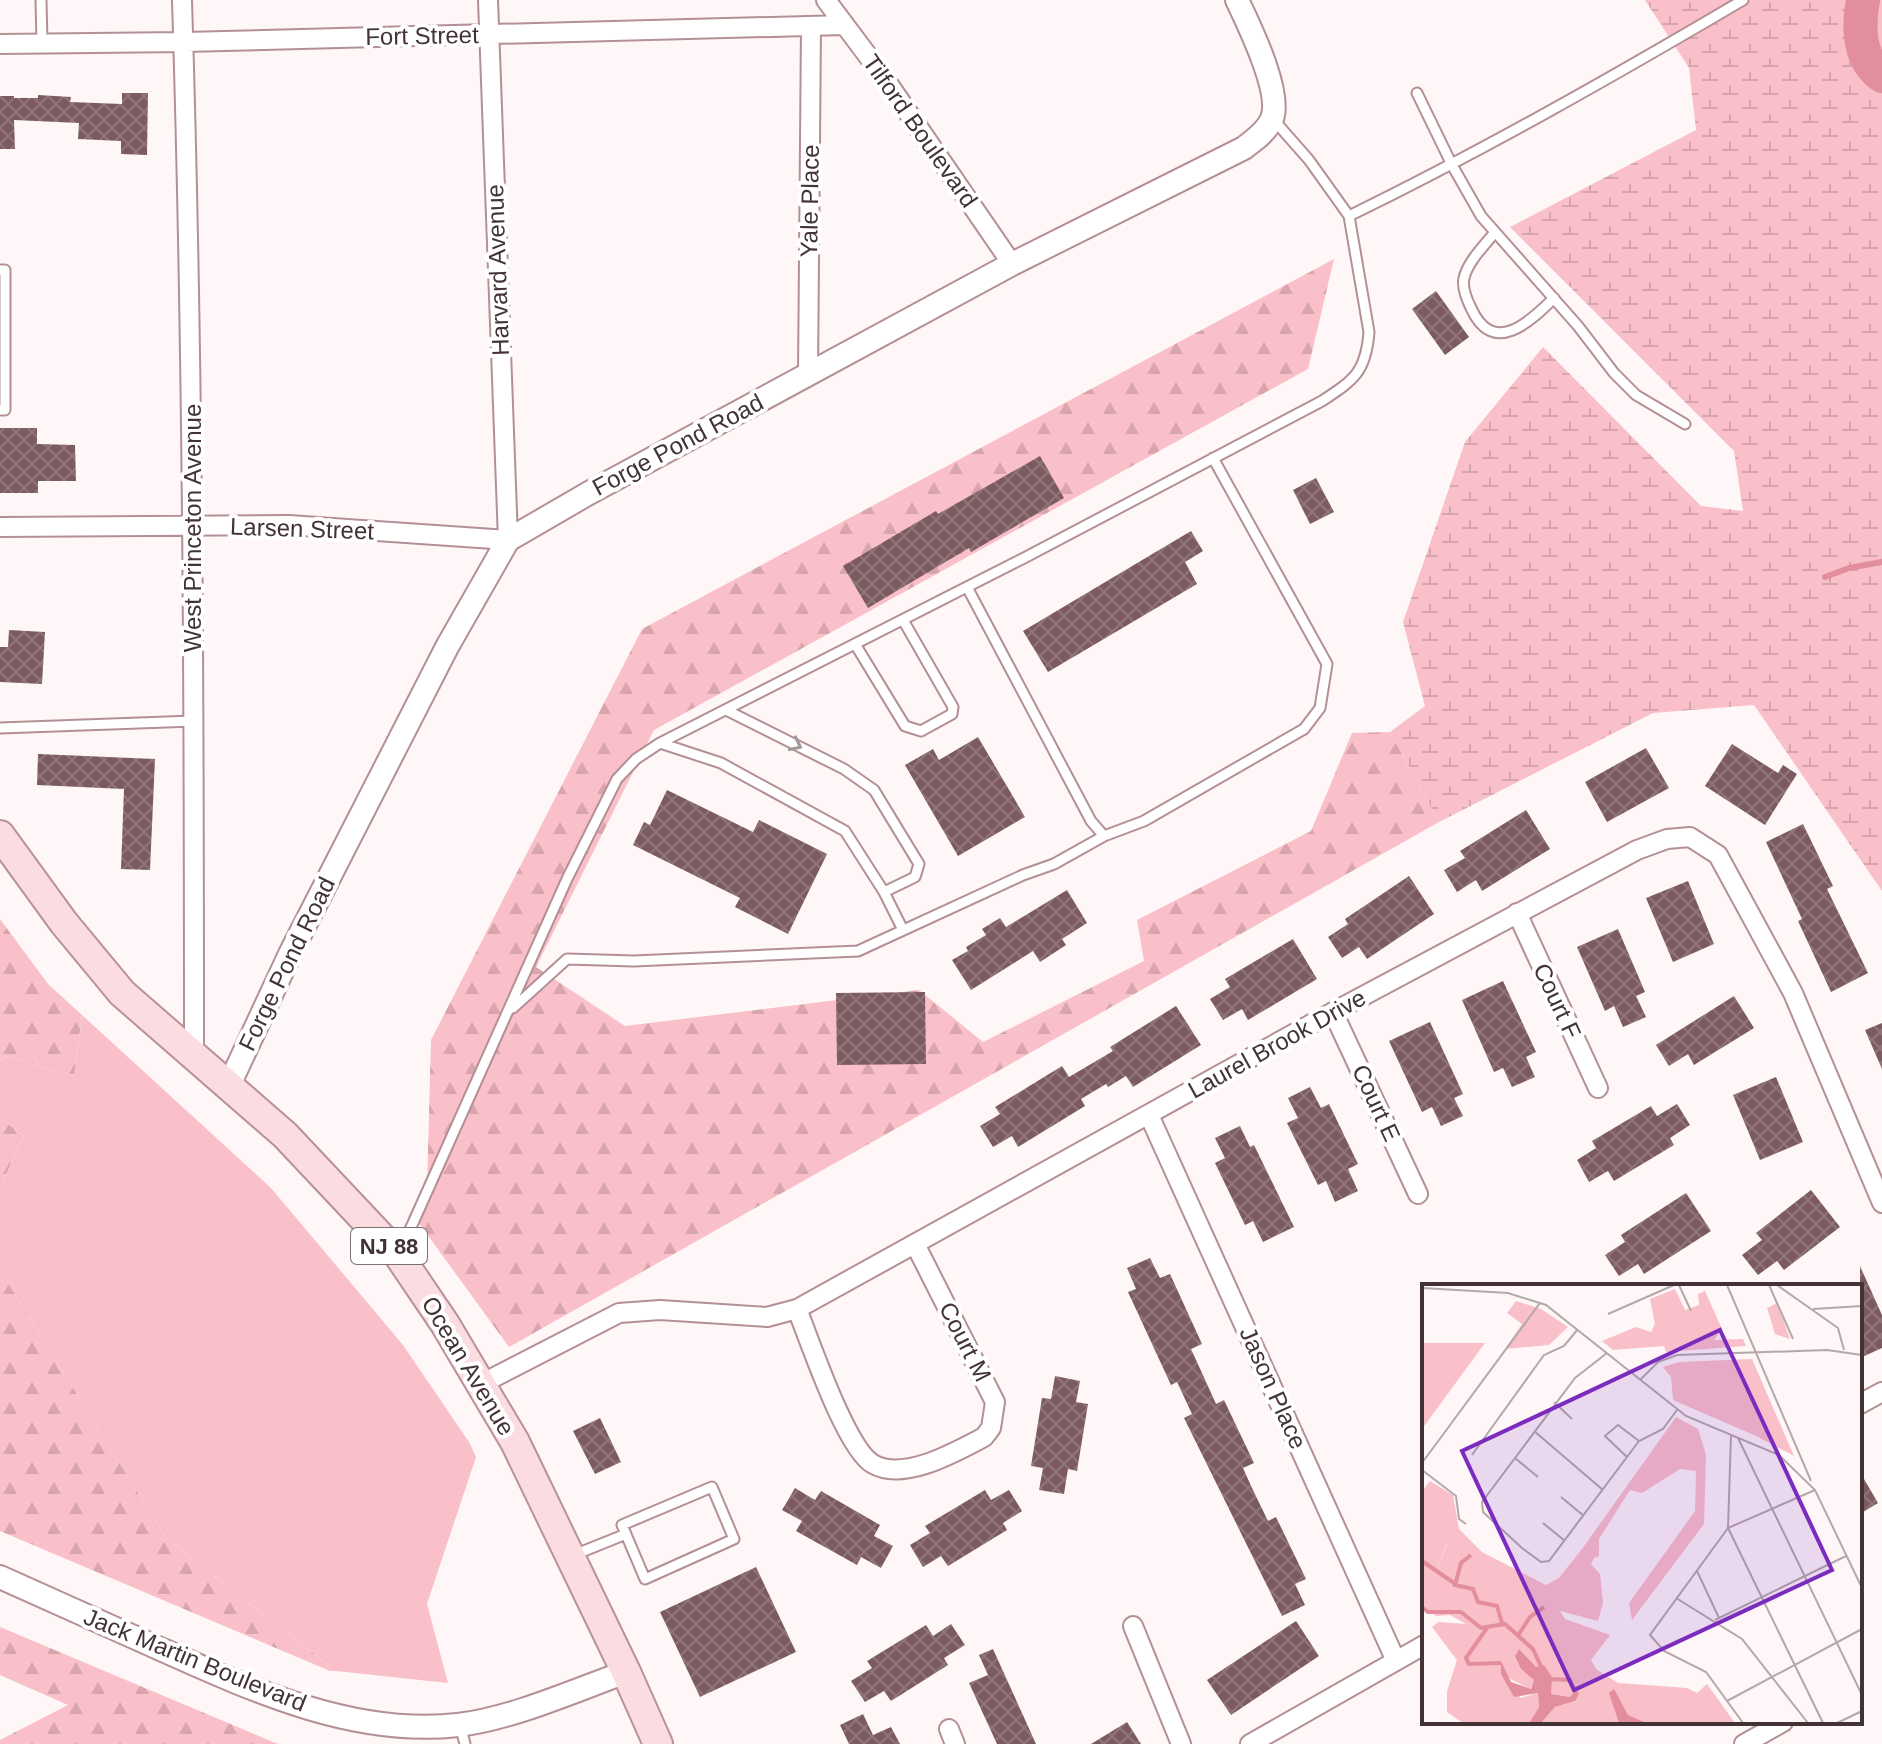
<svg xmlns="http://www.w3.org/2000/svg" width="1882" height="1744" viewBox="0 0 1882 1744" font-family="Helvetica,sans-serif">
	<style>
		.grass { fill: #fac0c9 }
		.forest { fill: url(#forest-firs) }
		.wetland { fill: url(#wetland-marsh) }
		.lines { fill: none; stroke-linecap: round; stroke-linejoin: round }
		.stream { stroke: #e38e9d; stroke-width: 6 }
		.river { stroke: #e38e9d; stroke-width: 34 }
		.building { fill: url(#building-cross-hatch) }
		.service-casing { stroke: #b49095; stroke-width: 13 }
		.minor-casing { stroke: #b49095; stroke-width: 22 }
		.tertiary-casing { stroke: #b49095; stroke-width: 26 }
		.primary-casing { stroke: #b99298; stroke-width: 32 }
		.service { stroke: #fff; stroke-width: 9 }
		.minor { stroke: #fff; stroke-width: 18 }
		.tertiary { stroke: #fff; stroke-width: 22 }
		.primary { stroke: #fbdce1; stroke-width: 28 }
		.oneway { stroke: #a1999a }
		.labels { text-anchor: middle; stroke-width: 8; stroke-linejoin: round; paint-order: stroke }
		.shield { fill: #fff; stroke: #7b7072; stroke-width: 2 }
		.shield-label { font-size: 22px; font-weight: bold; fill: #433336 }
		.street-label { font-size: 24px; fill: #433336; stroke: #fff }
		.inset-river { fill: none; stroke: #e38e9d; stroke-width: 4 }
		.inset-road { fill: none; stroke: #b3a8aa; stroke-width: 2 }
		.view { fill: #7b2cbf; fill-opacity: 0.15; stroke: #7b2cbf; stroke-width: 4 }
		.inset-edge { fill: none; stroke: #433336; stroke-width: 4 }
	</style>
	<defs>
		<pattern id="forest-firs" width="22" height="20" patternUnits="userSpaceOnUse" patternTransform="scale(2)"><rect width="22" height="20" fill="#fac0c9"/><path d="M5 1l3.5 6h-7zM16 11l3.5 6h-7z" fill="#d8a5ad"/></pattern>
		<pattern id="wetland-marsh" width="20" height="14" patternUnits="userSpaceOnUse" patternTransform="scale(2)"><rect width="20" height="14" fill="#fac0c9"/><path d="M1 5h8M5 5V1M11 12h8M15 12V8" fill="none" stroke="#d8a5ad"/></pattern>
		<pattern id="building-cross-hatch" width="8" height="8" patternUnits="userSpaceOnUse" patternTransform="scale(2)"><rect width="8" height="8" fill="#7c5b60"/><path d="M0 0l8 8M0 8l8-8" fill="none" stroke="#8f7579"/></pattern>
	</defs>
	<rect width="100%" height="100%" fill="#fef6f7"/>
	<path class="grass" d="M 82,1015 L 271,1188 L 403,1345 L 469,1442 L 476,1457 L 427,1604 L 448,1683 L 336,1671 L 166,1538 L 0,1270 L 0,1187 L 24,1136 L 0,1118 L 0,1062 L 5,1056 L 74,1076 Z"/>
	<path class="forest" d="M 1334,259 L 1308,369 L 654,730 L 536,967 L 625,1026 L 919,990 L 983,1042 L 1144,961 L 1137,920 L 1311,831 L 1352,733 L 1390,732 L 1439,822 L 509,1347 L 413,1215 L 427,1189 L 431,1040 L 642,629 Z
		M 0,919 L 48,984 L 82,1015 L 74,1076 L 5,1056 L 0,1062 Z
		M 0,1118 L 24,1136 L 0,1187 Z
		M 0,1270 L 166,1538 L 336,1671 L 330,1671 L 0,1531 Z
		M 0,1627 L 278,1744 L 0,1744 L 0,1740 L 68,1705 L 0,1675 Z"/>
	<path class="wetland" d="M 1645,0 L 1882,0 L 1882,891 L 1754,705 L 1653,713 L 1439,822 L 1390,732 L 1425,706 L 1403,622 L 1465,442 L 1543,347 L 1701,506 L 1743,511 L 1734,451 L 1510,227 L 1696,130 L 1689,68 Z"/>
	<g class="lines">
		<path class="stream" d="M 1825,577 L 1849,568 L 1882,562"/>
		<path class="river" d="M 1863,0 C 1858,27 1858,58 1882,76"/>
	</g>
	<path class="building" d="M 122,93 L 148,93 L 147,155 L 121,154 L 121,141 L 78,139 L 79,123 L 14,120 L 15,149 L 0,149 L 0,96 L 14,96 L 14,98 L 38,98 L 38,95 L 71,97 L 70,102 L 122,104 Z
		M 1436,291 L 1469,337 L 1445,355 L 1412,309 Z
		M 0,428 L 37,428 L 37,444 L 75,445 L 76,481 L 38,481 L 38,493 L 0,493 Z
		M 1040,456 L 1064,498 L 971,552 L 969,548 L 868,608 L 843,566 L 936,511 L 938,514 Z
		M 1316,478 L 1334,512 L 1310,524 L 1293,490 Z
		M 1191,531 L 1203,551 L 1185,562 L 1197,584 L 1048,672 L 1023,631 Z
		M 9,630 L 45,632 L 42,684 L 0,682 L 0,647 L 8,647 Z
		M 978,737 L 1025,817 L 958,856 L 905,765 L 933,749 L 939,760 Z
		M 1732,744 L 1778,773 L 1783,765 L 1797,774 L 1765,825 L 1705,786 Z
		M 1646,748 L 1669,788 L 1607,822 L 1585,782 Z
		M 38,754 L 155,759 L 150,870 L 121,869 L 124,789 L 37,785 Z
		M 667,790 L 753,832 L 759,820 L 827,854 L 788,934 L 735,907 L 740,898 L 633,845 L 644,822 L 650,825 Z
		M 1526,810 L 1550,849 L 1482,891 L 1476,880 L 1457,892 L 1444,870 L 1465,858 L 1460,851 Z
		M 1803,824 L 1833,886 L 1827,889 L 1868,973 L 1831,992 L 1798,921 L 1802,919 L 1766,842 Z
		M 1409,876 L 1434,914 L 1367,959 L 1359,947 L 1342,958 L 1328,937 L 1348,924 L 1345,919 Z
		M 1688,881 L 1714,944 L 1673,962 L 1646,898 Z
		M 1067,890 L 1087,923 L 1062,939 L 1066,945 L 1040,962 L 1033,951 L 971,990 L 952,960 L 968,951 L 966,947 L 986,935 L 982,929 L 1000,918 L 1006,927 Z
		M 1618,929 L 1645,992 L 1636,996 L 1646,1017 L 1623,1027 L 1614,1006 L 1605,1011 L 1577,947 Z
		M 1293,939 L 1317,979 L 1248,1020 L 1242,1009 L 1223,1020 L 1210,999 L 1230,987 L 1225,979 Z
		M 1503,981 L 1536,1052 L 1526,1057 L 1535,1077 L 1512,1087 L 1503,1068 L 1494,1072 L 1462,1000 Z
		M 925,992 L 926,1064 L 837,1065 L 836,993 Z
		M 1734,996 L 1754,1028 L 1694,1065 L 1688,1054 L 1669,1066 L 1656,1045 Z
		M 1176,1006 L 1201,1045 L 1133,1087 L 1126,1076 L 1108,1087 L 1106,1084 L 1081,1099 L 1085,1106 L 1018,1147 L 1012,1136 L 993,1147 L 980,1126 L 1000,1114 L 995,1107 L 1062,1066 L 1069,1077 L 1113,1051 L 1110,1047 Z
		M 1430,1022 L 1463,1094 L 1454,1098 L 1463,1116 L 1441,1126 L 1432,1107 L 1422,1112 L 1389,1041 Z
		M 1882,1023 L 1882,1069 L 1865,1030 Z
		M 1776,1077 L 1803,1142 L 1760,1160 L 1733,1095 Z
		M 1310,1087 L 1321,1108 L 1329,1104 L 1358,1164 L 1348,1169 L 1358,1191 L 1335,1202 L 1326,1181 L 1318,1185 L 1287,1123 L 1298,1118 L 1288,1098 Z
		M 1677,1104 L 1690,1125 L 1670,1138 L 1674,1145 L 1614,1181 L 1608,1171 L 1589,1182 L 1577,1160 L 1596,1148 L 1592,1141 L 1651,1106 L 1657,1116 Z
		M 1240,1126 L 1250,1147 L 1254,1145 L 1294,1227 L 1263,1242 L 1253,1221 L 1245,1225 L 1215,1163 L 1225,1158 L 1215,1138 Z
		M 1811,1190 L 1840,1227 L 1784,1270 L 1777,1261 L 1758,1275 L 1742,1255 L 1762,1240 L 1756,1233 Z
		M 1686,1193 L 1711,1231 L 1644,1274 L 1638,1264 L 1619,1276 L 1605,1255 L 1625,1242 L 1621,1235 Z
		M 1150,1258 L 1160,1278 L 1170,1274 L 1202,1344 L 1191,1349 L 1207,1384 L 1216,1404 L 1224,1400 L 1254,1463 L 1243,1468 L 1252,1488 L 1268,1521 L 1276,1517 L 1306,1579 L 1295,1584 L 1305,1605 L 1282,1616 L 1184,1418 L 1192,1414 L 1177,1382 L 1171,1385 L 1128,1292 L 1136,1289 L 1127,1268 Z
		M 1860,1266 L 1882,1315 L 1882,1348 L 1860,1358 Z
		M 1055,1376 L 1080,1381 L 1076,1402 L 1088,1404 L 1077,1471 L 1068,1469 L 1064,1494 L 1039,1490 L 1043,1468 L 1031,1466 L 1042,1398 L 1051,1399 Z
		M 600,1418 L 621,1462 L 595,1474 L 573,1431 Z
		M 1860,1472 L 1878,1503 L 1860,1514 Z
		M 795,1488 L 815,1500 L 821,1491 L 880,1525 L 874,1536 L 893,1546 L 881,1568 L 861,1557 L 857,1565 L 796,1531 L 802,1521 L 782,1510 Z
		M 985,1490 L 991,1500 L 1009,1490 L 1022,1511 L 1003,1523 L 1007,1530 L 948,1566 L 941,1556 L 923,1567 L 910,1545 L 930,1533 L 925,1526 Z
		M 756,1567 L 796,1652 L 700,1697 L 660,1612 Z
		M 1296,1621 L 1319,1656 L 1231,1715 L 1207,1680 Z
		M 951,1624 L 965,1645 L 944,1658 L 948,1665 L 891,1701 L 884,1691 L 865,1702 L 851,1681 L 872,1668 L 867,1661 L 926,1625 L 933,1636 Z
		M 993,1649 L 1036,1744 L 997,1744 L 969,1683 L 988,1675 L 979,1655 Z
		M 863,1714 L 873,1735 L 891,1727 L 900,1744 L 849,1744 L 840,1725 Z
		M 1127,1722 L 1141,1744 L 1091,1744 Z"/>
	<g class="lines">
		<g class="service-casing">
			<path id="service" d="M 41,0 L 42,43
				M 1417,93 L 1452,165 L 1481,216 L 1578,326 L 1614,373 L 1636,395 L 1685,424
				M 1349,216 C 1484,150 1614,76 1743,0
				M 1495,232 C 1485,245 1468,261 1464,278 C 1462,287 1467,300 1471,308 C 1493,357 1530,322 1554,298
				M 0,270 L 5,270 L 5,410 L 0,410
				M 967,587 L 1091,821 L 1104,836 L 1144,821 L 1304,729 L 1320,708 L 1327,664 L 1213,458
				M 855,644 L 905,726 L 921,731 L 952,714 L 953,707 L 903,620
				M 726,710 L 844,769 L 874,790 L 919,864 L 915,877 L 884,892
				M 0,728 L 194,721
				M 660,743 L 721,763 L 845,831 L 884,892 L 903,930
				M 513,1008 L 567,959 L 634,961 L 858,951 L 1023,875 L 1054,864 L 1104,836
				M 400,1252 L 567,879 L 617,779 L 636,759 L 660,743 L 1026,557 L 1322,401 C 1354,380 1366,372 1369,332 L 1349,216 L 1309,160 L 1273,119
				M 712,1487 L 734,1539 L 645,1579 L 622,1525 Z
				M 574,1555 L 626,1534
				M 460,1725 L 465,1744"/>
		</g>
		<g class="minor-casing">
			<path id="minor" d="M 182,0 C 193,352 194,703 194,1055
				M 826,0 L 883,76 L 1012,264
				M 0,44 L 184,42 L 845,25
				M 808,375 L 811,26
				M 0,527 L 289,525 L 508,540 L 488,0
				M 1517,913 L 1598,1088
				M 1333,1012 L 1418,1194
				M 1149,1115 L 1396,1661
				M 797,1309 C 810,1341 846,1449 873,1464 C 904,1482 957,1451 984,1437 L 991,1428 L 995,1402 L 915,1244
				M 481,1384 L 619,1313 L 660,1310 L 767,1317 L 797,1309 L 1333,1012 L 1637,850 L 1667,839 L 1690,837 L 1718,855 L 1793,993 L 1882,1203
				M 1860,1404 L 1882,1392
				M 1133,1626 L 1181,1744
				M 949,1729 L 955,1744
				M 1250,1744 L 1424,1645
				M 1744,1744 L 1783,1722"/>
		</g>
		<g class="tertiary-casing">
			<path id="tertiary" d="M 229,1085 L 291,952 L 447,647 L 508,540 L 589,493 L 1012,264 L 1244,148 C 1254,140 1265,133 1271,121 C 1284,96 1249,25 1237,0
				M 0,1577 C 52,1600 104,1624 156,1647 C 250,1689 353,1737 458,1725 C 511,1719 576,1690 626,1672"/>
		</g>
		<g class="primary-casing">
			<path id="primary" d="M 0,835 L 64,923 L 122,993 L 285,1135 L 399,1256 L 445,1324 L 515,1442 L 626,1672 L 658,1744"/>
		</g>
		<use href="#service" class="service"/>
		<use href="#minor" class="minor"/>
		<use href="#tertiary" class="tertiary"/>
		<use href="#primary" class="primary"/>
	</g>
	<defs><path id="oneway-chevron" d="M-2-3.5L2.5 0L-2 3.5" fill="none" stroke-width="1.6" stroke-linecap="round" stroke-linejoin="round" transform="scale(2)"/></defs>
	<use class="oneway" href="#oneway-chevron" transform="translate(796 745) rotate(26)"/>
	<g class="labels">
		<rect class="shield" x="351" y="1228" width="76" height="36" rx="6"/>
		<g class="shield-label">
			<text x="389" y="1254">NJ 88</text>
		</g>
		<g class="street-label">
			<text transform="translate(422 36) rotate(-1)" y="8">Fort Street</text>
			<text transform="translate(920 131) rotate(55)" y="8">Tilford Boulevard</text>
			<text transform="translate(810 201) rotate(-89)" y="8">Yale Place</text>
			<text transform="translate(498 270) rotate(-92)" y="8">Harvard Avenue</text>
			<text transform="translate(678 445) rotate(-28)" y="8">Forge Pond Road</text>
			<text transform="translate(193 528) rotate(-90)" y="8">West Princeton Avenue</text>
			<text transform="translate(302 529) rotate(2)" y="8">Larsen Street</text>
			<text transform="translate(287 964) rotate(-64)" y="8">Forge Pond Road</text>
			<text transform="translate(1557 1001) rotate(65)" y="8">Court F</text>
			<text transform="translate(1277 1044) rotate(-29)" y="8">Laurel Brook Drive</text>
			<text transform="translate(1376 1103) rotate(65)" y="8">Court E</text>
			<text transform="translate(965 1342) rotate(63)" y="8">Court M</text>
			<text transform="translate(468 1366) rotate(59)" y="8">Ocean Avenue</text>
			<text transform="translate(1273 1388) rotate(66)" y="8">Jason Place</text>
			<text transform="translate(195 1660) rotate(22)" y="8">Jack Martin Boulevard</text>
		</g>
	</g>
	<g transform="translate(1422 1284)">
		<rect width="440" height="440" fill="#fef6f7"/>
		<path d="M 257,78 L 289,85 L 334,115 L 334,131 L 344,133 L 342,141 L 331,143 L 334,152 L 251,116 L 249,93 L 241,83 Z" fill="#fac0c9"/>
		<path d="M 253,5 L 263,26 L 277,21 L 276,10 L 283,7 L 300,45 L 292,56 L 321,55 L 324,62 L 244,68 L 242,62 L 191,66 L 180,57 L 214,43 L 229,48 L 233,40 L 228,15 ZM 94,17 L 119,25 L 146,43 L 127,61 L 83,65 L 100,40 L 85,29 ZM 355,19 L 368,55 L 353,50 L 345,24 ZM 330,75 L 372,172 L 334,152 L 331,143 L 342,141 L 343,134 L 334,131 L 334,115 L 289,85 L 257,78 ZM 254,133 L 276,145 L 284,171 L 282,240 L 210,336 L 207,319 L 273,227 L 274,187 L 258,185 L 220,209 L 208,206 L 177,255 L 177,272 L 172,274 L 160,265 ZM 0,244 L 25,258 L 13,292 L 0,300 Z" fill="#fac0c9"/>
		<path d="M 8,197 L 31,211 L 37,245 L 60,268 L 124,301 L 137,294 L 160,265 L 172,274 L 169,280 L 178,290 L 181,319 L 176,337 L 138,327 L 143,335 L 188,351 L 169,376 L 174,385 L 196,399 L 265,404 L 275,409 L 285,400 L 313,439 L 225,439 L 206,431 L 190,412 L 197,439 L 119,439 L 133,423 L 153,417 L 154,406 L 148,413 L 129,410 L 122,382 L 114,383 L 97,366 L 99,385 L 113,396 L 108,405 L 79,390 L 99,414 L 116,409 L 117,423 L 107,439 L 41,439 L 25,428 L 25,407 L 35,376 L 10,343 L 16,338 L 44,340 L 28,331 L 14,332 L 0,320 L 0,300 L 13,292 L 25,259 L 0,244 L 0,207 Z" fill="#fac0c9"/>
		<path d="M 0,59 L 63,59 L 0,145 Z" fill="#fac0c9"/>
		<path d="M 97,365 L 114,383 L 122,381 L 130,393 L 129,410 L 148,413 L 154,405 L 157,410 L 153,417 L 133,423 L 119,439 L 107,439 L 117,423 L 116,409 L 92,413 L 79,390 L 79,377 L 89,398 L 109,405 L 112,396 L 99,385 L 93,372 ZM 192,405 L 206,431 L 225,439 L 197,439 L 187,409 Z" fill="#e38e9d"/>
		<path class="inset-river" d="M 49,271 L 39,279 L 33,301 L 51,305 L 56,318 L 75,322 L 80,339M 0,277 L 32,299M 0,323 L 6,328 L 39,328 L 59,344 L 83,340 L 111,365 L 121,387M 65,344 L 44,374 L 47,380 L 79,379M 95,353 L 108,333 L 122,323M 126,395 L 148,396 L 154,409"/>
		<path class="inset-road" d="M 257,1 L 269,27M 305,1 L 389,197M 347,1 L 371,55M 355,1 L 416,44 L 422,66M 0,4 L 86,9 L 124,21 L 264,132 L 357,171 L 393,206 L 440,304M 391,25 L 440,22M 186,30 L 252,1M 185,69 L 153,94 L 60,218 L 61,228 L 100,264 L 119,278 L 127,277 L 217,157 L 241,145 L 255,126M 218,96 L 236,78 L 255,71 L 405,66 L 440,71M 132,118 L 150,135M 112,147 L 181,206M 309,151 L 306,244 L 228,351 L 242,367 L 284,388 L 321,439M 316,154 L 440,411M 50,171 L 122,71 L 142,62 L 156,45M 205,173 L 183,152 L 196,141 L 217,157M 93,174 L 116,193M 0,179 L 118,19M 0,186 L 34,212 L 37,235 L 44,240M 393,206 L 306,244 L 401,439M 139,213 L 162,232M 121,239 L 143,257M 275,287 L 297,334M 254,314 L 320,355 L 386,439M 293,336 L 424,272M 305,417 L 440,345M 415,439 L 440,427"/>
		<path class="view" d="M 298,46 L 410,286 L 152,406 L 40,167 Z"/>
		<rect width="440" height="440" class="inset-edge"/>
	</g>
</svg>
